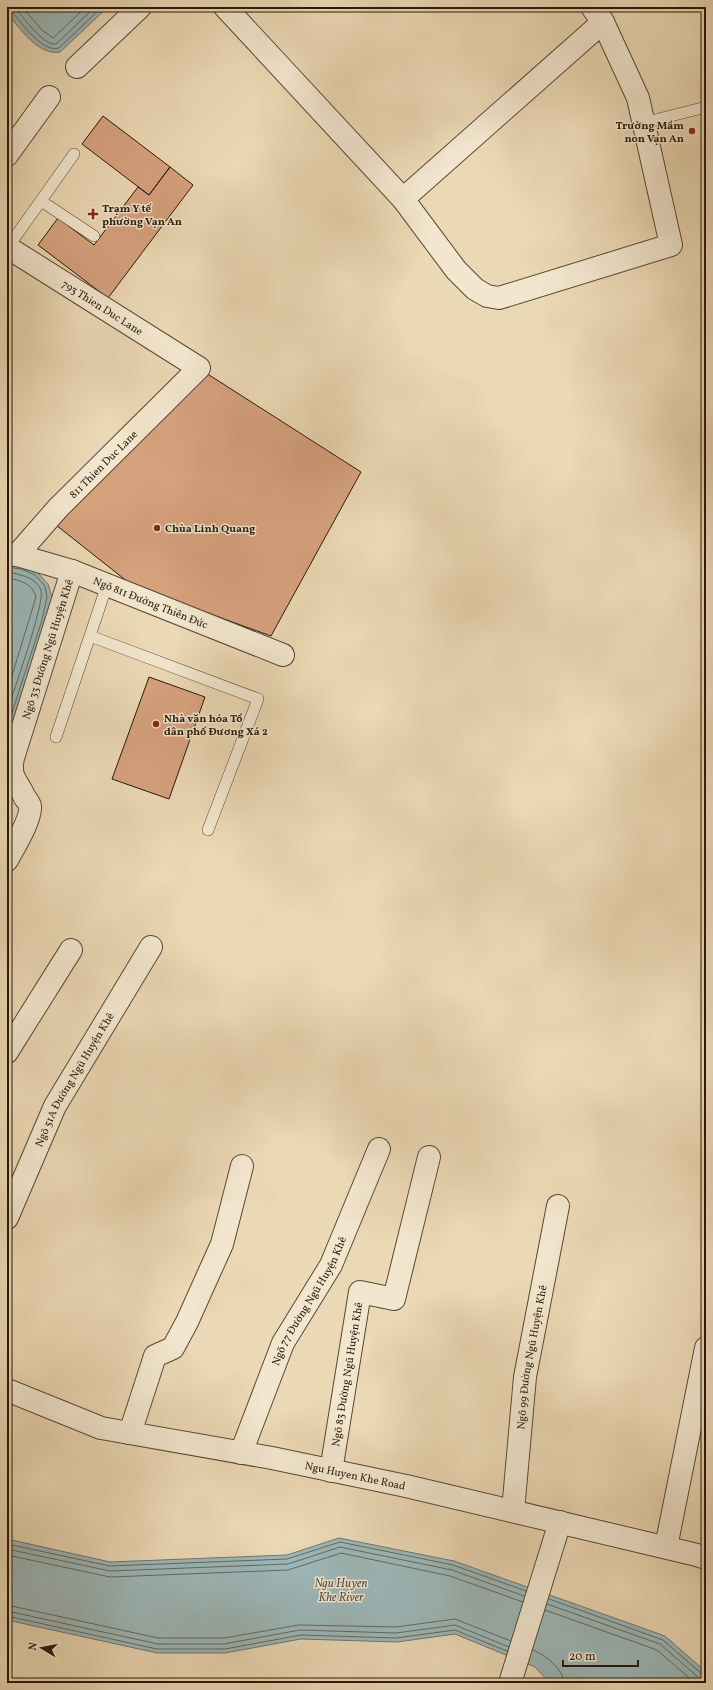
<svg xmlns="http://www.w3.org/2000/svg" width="713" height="1690" viewBox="0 0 713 1690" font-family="Vollkorn,serif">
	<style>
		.water { fill: #9cb7b8; stroke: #6d7773 }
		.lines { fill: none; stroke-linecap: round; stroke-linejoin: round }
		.shore { stroke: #626862; stroke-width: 1 }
		.building { fill: #d6a27e; stroke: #27180b }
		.service-casing { stroke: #584835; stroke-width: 12 }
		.minor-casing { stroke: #584835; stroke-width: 24 }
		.tertiary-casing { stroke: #584835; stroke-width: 24 }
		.service { stroke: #f2e6ce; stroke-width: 11 }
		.minor { stroke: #f2e6ce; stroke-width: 22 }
		.tertiary { stroke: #f2e6ce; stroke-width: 22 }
		.poi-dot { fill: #8f2418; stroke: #f2e6ce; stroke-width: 1.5 }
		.labels { text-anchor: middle; stroke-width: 3; stroke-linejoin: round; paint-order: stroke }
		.poi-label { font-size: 11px; font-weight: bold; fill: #27180b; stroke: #f2e6ce; text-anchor: start }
		.street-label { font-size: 11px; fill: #27180b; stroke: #f2e6ce }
		.water-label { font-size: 12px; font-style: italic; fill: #505048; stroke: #f2e6ce }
	</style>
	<rect width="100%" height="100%" fill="#ebd8b4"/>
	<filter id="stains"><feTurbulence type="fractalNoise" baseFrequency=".005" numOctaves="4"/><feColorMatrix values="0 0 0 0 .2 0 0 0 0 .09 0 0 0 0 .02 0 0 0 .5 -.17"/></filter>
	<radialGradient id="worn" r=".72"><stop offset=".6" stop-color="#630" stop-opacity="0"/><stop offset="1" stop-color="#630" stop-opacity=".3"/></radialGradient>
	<path class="water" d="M 7,7 L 108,7 L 60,52 C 38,56 20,28 7,13 Z
		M 7,563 L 37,572 L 48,584 L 52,597 L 46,621 L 7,741 Z
		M 339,1538 L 454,1561 L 665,1636 L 706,1672 L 706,1683 L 550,1683 L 535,1667 L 455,1634 L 397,1642 L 301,1639 L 225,1653 L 157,1653 L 7,1620 L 7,1539 L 110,1562 L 287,1555 Z"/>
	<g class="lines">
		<path class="shore" d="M 14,7 C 22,15 44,47 56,44 L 95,7
			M 22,7 L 42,30 L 53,38 L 86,7
			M 7,10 L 12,12 C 22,23 42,53 59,48 L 102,7
			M 7,567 L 21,569 L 35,575 L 45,586 L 47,597 L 42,620 L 7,728
			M 7,572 C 19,574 36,577 41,590 C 45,604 13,692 7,712
			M 7,578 C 19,580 33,583 36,597 L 7,692
			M 7,1544 L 110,1566 L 287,1559 L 340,1542 L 453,1565 L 526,1591
			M 7,1549 L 110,1571 L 288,1564 L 340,1547 L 452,1570 L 524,1596
			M 7,1555 L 110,1577 L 288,1570 L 341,1553 L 450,1576 L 523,1602
			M 549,1599 L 663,1640 L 702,1674 L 706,1675
			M 547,1604 L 660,1644 L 699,1678 L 706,1680
			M 7,1605 L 158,1638 L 224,1638 L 299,1625 L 396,1627 L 455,1619 L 511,1641
			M 545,1610 L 657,1650 L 695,1683
			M 7,1611 L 158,1644 L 224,1644 L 300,1630 L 396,1633 L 455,1625 L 509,1647
			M 7,1616 L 157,1649 L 225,1649 L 301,1635 L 396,1638 L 455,1630 L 507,1651
			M 533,1650 C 545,1655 563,1668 564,1683"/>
	</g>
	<path class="building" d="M 103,116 L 170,167 L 149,195 L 82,144 Z
		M 170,167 L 193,185 L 108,298 L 38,245 L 58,218 L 94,245 L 138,187 L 149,195 Z
		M 206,373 L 361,472 L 271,636 L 133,586 L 56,525 Z
		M 149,677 L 205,697 L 169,799 L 112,779 Z"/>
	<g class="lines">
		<g class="service-casing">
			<path id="service" d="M 643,123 L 706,107
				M 41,201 L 94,236
				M 8,247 L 74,154
				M 90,636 L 258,699 L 208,830
				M 56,737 L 107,585"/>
		</g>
		<g class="minor-casing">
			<g id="minor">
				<path d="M 225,7 L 403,199 L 456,270 L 475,289 L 487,296 L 499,298 L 671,245 L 638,98 L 603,22 L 592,7"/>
				<path d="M 77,67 L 140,7"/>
				<path d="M 7,155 L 49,97"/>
				<path d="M 403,199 L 603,22"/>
				<path id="s1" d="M 7,247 L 199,368 L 58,508 L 17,555 L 7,554"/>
				<path id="s2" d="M 17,555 L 72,571 L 283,655"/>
				<path id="s3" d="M 7,860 C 13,849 32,818 30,806 C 29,803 27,800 25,798 C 17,780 9,778 13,758 L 72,571"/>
				<path d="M 7,1052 L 71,950"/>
				<path id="s4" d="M 7,1218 L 55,1106 L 151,947"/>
				<path d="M 130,1433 L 155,1356 L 173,1348 L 187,1322 L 222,1244 L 242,1166"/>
				<path id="s5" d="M 241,1453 L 283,1343 L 331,1265 L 379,1149"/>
				<path id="s6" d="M 331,1471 L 360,1292 L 394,1299 L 429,1157"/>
				<path id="s7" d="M 513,1511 L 525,1377 L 558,1206"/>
				<path d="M 666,1547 L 706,1348"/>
			</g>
		</g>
		<g class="tertiary-casing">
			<g id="tertiary">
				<path id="s8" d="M 7,1390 L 101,1428 L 272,1458 L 406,1486 L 697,1555 L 706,1558"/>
				<path d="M 510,1683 L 560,1522"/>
			</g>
		</g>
		<use href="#service" class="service"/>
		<use href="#minor" class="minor"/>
		<use href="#tertiary" class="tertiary"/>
	</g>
	<g class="poi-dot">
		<circle cx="692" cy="131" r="4"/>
		<path d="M91 208h4v4h4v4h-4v4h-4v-4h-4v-4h4z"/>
		<circle cx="157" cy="528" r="4"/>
		<circle cx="156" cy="724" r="4"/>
	</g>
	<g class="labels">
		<g class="poi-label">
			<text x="684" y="129" text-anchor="end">Trường Mầm<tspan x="684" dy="13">non Vạn An</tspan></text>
			<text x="102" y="212">Trạm Y tế<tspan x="102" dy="13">phường Vạn An</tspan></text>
			<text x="165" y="532">Chùa Linh Quang</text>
			<text x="164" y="722">Nhà văn hóa Tổ<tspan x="164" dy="13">dân phố Đương Xá 2</tspan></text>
		</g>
		<g class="street-label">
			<text dy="4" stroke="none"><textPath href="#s1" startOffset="113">793 Thien Duc Lane</textPath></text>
			<text transform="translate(103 464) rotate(-45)" y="4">811 Thien Duc Lane</text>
			<text dy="4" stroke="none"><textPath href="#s2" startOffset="142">Ngõ 811 Đường Thiên Đức</textPath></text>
			<text dy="4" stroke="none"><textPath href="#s3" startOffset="226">Ngõ 33 Đường Ngũ Huyện Khê</textPath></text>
			<text dy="4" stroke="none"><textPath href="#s4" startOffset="154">Ngõ 51A Đường Ngũ Huyện Khê</textPath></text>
			<text dy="4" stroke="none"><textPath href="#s5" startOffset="167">Ngõ 77 Đường Ngũ Huyện Khê</textPath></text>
			<text dy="4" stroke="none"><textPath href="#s7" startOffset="155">Ngõ 99 Đường Ngũ Huyện Khê</textPath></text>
			<text dy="4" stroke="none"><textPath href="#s6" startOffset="98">Ngõ 83 Đường Ngũ Huyện Khê</textPath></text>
			<text dy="4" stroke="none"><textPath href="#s8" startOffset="360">Ngu Huyen Khe Road</textPath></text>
		</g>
		<g class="water-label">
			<text x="341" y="1587">Ngu Huyen<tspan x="341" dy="14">Khe River</tspan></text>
		</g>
	</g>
	<rect width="713" height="1690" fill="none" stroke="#ebd8b4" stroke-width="24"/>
	<rect x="8" y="8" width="697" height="1674" fill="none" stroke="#27180b" stroke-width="2"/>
	<rect x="12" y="12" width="689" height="1666" fill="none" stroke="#27180b"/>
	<g transform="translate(42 1648) rotate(280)" stroke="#f2e6ce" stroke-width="3" paint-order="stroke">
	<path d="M0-3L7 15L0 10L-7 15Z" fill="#27180b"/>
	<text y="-6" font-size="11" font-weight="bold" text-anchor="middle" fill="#27180b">N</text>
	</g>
	<path d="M563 1660v6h75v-6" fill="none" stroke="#27180b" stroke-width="2"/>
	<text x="569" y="1660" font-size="12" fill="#27180b" stroke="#f2e6ce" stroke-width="3" paint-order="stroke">20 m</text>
	<rect width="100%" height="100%" filter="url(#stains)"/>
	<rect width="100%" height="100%" fill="url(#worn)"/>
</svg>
